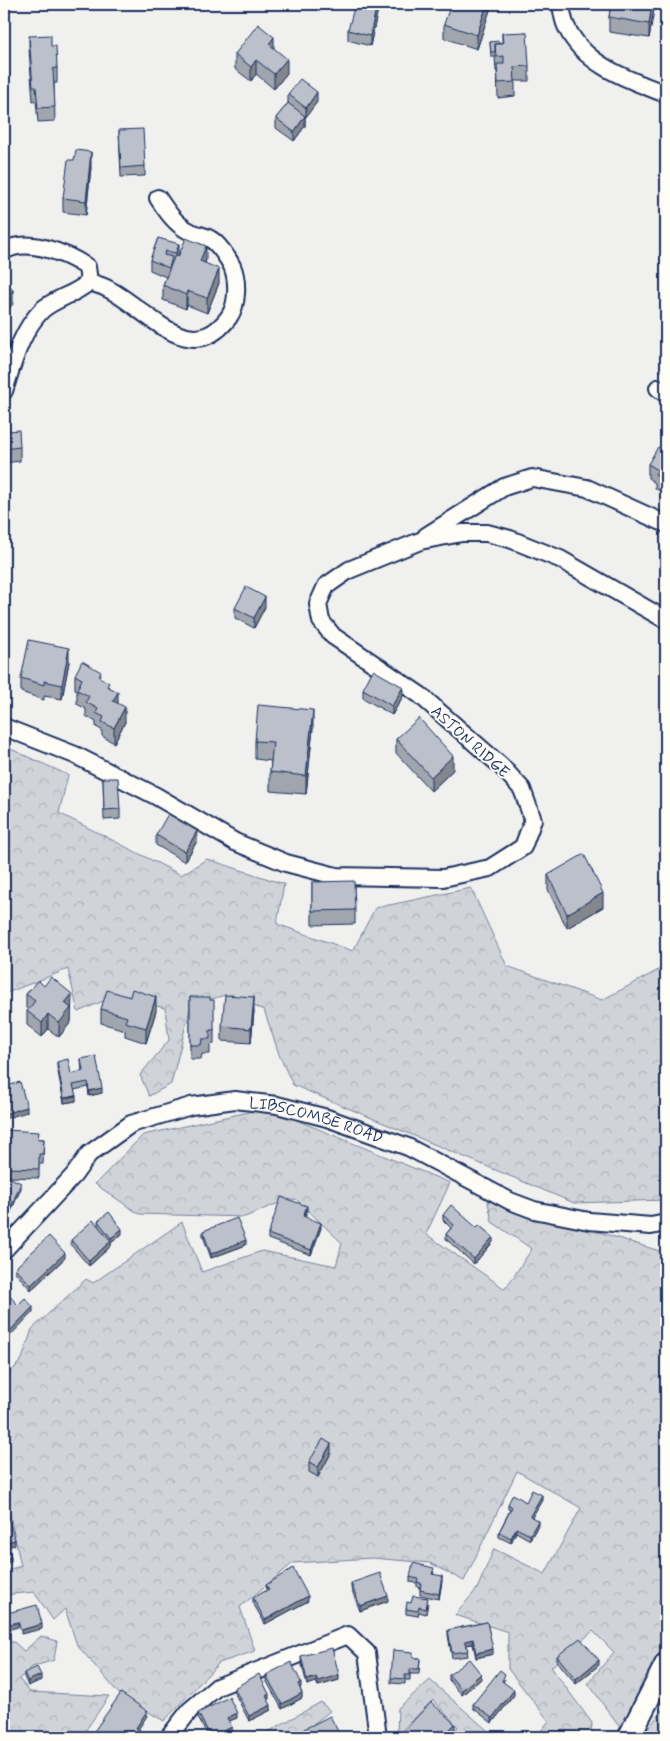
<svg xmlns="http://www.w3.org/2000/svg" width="670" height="1741" viewBox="0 0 670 1741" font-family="Mynerve,sans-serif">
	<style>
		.forest { fill: url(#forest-crowns); stroke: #76819b }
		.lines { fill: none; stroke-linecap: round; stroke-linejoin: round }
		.minor-casing { stroke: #1b2f5e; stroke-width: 20 }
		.major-casing { stroke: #1b2f5e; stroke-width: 25 }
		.minor { stroke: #fdfcf7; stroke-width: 16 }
		.major { stroke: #fdfcf7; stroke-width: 21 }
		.wall { fill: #a1a5ae; stroke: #1b2f5e }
		.shaded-wall { fill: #83868d; stroke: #1b2f5e }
		.building { fill: #bbc0ca; stroke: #1b2f5e }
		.labels { text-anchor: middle; stroke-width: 4; stroke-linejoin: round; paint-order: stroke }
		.street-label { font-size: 16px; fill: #1b2f5e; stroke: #fdfcf7 }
	</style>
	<defs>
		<pattern id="forest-crowns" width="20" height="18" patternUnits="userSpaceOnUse" patternTransform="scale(1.25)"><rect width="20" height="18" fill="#d0d3d8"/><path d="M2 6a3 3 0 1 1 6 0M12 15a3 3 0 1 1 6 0" fill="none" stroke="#b2b5bc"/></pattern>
	</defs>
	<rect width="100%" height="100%" fill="#f0f0ee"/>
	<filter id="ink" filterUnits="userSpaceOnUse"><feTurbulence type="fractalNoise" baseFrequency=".02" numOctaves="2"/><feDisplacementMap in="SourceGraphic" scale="10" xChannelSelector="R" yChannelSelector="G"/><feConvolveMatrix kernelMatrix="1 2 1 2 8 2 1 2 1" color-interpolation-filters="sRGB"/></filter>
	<g filter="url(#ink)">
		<path class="forest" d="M 4,746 L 68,775 L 59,813 L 181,875 L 207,859 L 284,884 L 277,924 L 353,951 L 375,908 L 471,888 L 507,966 L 602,1000 L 666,966 L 666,1200 L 574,1203 L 293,1085 L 280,1057 L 264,1010 L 225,995 L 191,1005 L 171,1084 L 149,1096 L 140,1075 L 169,1040 L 165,1008 L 115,996 L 78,1012 L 68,969 L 4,994 Z
			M 267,1108 L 450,1183 L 426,1234 L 505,1289 L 532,1249 L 492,1222 L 487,1197 L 666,1253 L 666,1649 L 620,1728 L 588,1683 L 614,1652 L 593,1631 L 551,1667 L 592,1723 L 591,1737 L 563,1737 L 559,1733 L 556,1737 L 536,1737 L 549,1721 L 508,1669 L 508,1632 L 455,1615 L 477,1589 L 494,1549 L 545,1574 L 581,1508 L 517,1471 L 464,1581 L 430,1563 L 372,1558 L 293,1563 L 240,1607 L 255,1651 L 219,1663 L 164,1721 L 121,1696 L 77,1645 L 65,1609 L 53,1620 L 34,1592 L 4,1595 L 4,1571 L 21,1566 L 10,1515 L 4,1516 L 4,1380 L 22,1359 L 32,1329 L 86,1279 L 93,1283 L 182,1222 L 202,1272 L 262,1251 L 336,1266 L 342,1243 L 296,1199 L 281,1202 L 245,1217 L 139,1214 L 95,1184 L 143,1135 Z
			M 41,1636 L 57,1641 L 54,1660 L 32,1667 L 19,1679 L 30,1692 L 109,1696 L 81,1737 L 4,1737 L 4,1642 L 14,1642 L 24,1651 Z
			M 430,1680 L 495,1737 L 448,1737 L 458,1727 L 433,1700 L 397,1735 L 398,1708 Z
			M 321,1702 L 330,1711 L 297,1737 L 259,1737 Z
			M 666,1705 L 666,1737 L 642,1737 Z"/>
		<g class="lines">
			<g class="minor-casing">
				<g id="minor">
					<path d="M 561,4 C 562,11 563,20 566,26 C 584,66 630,80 666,94"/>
					<path d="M 4,251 C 27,237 66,253 87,267 L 89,282 C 75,295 55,298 42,310 C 21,331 13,363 4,391"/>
					<path d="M 89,282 C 96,284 104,286 110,290 C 148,310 191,369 229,317 C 238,304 238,280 232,266 C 228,258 217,242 210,239 C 204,235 195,235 189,231 C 175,224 166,210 158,198"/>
					<path d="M 658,388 L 666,394"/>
					<path d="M 426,536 L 504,487 L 532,478 L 587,488 L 666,524"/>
					<path d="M 4,727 L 75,755 L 156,796 L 235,842 L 286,863 L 336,876 L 443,878 L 490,868 L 523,847 L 533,820 L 522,789 L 501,766 L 420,695 L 333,636 L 321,621 L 318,604 L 326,586 L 349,570 L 420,541 L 462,533 L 487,533 L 510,539 L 560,559 L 666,620"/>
					<path id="s1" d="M 4,1250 L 74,1175 L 89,1154 L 131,1124 L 191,1106 L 235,1100 L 277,1105 L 327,1118 L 408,1147 L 510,1201 L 534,1210 L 589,1221 L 651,1226 L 666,1223"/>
					<path d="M 169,1737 L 190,1710 L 217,1687 L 348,1635 L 367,1653 L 378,1737"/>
				</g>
			</g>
			<g class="major-casing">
				<path id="major" d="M 629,1737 L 666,1664"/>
			</g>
			<use href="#minor" class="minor"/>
			<use href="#major" class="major"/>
		</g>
		<path class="wall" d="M 379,4 L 370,46 L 348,40 L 348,30 Z
			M 492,4 L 477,49 L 444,38 L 444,24 Z
			M 611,4 L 655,4 L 649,38 L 609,32 L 609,17 Z
			M 502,33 L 529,66 L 529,81 L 515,81 L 515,96 L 498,98 L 497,71 L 496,71 L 495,57 L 491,57 L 490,42 L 502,43 Z
			M 29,36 L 51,46 L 57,68 L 57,83 L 54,83 L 55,121 L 38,122 L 36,101 L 33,101 L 29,50 Z
			M 274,49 L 287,73 L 274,89 L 256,74 L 251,81 L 235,69 L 235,54 Z
			M 288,94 L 317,102 L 305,117 L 305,126 L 294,141 L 276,128 L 276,118 L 288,103 Z
			M 119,130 L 145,166 L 145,176 L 121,177 Z
			M 91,167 L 86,215 L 63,212 L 63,198 Z
			M 158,238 L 179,254 L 178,256 L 206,260 L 205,263 L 219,283 L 207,313 L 187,305 L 186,309 L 163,300 L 163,285 L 166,277 L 150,270 L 150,260 Z
			M 4,418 L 9,431 L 20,447 L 20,461 L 4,463 Z
			M 666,452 L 666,495 L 655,488 L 655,483 L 648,478 L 648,464 Z
			M 265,607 L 254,628 L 235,618 L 235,608 Z
			M 69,662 L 62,699 L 44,696 L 44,700 L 21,692 L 21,678 Z
			M 75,675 L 101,679 L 109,687 L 118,703 L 125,722 L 114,743 L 102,736 L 102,730 L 96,727 L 96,722 L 86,716 L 86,709 L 77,704 L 77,691 L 75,689 Z
			M 363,689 L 403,696 L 392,715 L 363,698 Z
			M 313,728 L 306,794 L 270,791 L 270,772 L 271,761 L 255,759 L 255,741 Z
			M 396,739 L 453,770 L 431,791 L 396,753 Z
			M 103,778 L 120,809 L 120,819 L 104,820 Z
			M 156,835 L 197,841 L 185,862 L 156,845 Z
			M 548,875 L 603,907 L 567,928 L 548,890 Z
			M 312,882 L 355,910 L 355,924 L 312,925 Z
			M 26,994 L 72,1009 L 71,1010 L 71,1022 L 59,1037 L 48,1029 L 42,1037 L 27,1025 L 27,1011 L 28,1010 L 26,1008 Z
			M 190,997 L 210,1000 L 214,1030 L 214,1044 L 210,1045 L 210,1054 L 202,1054 L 201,1059 L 190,1059 Z
			M 101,1009 L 156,1011 L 146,1043 L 125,1036 L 125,1030 L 101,1023 Z
			M 254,1011 L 251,1043 L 222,1041 L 222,1026 Z
			M 81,1059 L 102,1093 L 89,1096 L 88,1087 L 74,1090 L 76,1101 L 64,1103 L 57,1067 L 57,1062 L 71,1074 L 82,1072 Z
			M 39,1139 L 44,1139 L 43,1164 L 39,1164 L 39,1178 L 8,1177 L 21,1188 L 9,1216 L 4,1213 L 4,1175 L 6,1176 L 6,1168 Z
			M 307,1211 L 305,1217 L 321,1228 L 311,1255 L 268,1239 L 268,1234 Z
			M 443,1215 L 493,1242 L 474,1264 L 446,1239 L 446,1234 L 451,1228 L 443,1220 Z
			M 98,1221 L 122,1234 L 111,1243 L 111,1246 L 89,1266 L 71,1245 L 71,1240 L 98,1226 Z
			M 203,1231 L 246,1245 L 211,1258 L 203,1236 Z
			M 65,1258 L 31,1290 L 15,1272 L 15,1268 Z
			M 331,1453 L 318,1477 L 309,1472 L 309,1462 Z
			M 542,1500 L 532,1517 L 538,1525 L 530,1540 L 516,1532 L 511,1543 L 499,1537 L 499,1532 L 510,1510 L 508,1509 L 508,1504 Z
			M 434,1572 L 433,1575 L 442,1581 L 439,1599 L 420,1595 L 420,1588 L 417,1587 L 417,1583 L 410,1582 L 410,1577 Z
			M 351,1583 L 388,1601 L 360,1611 L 351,1588 Z
			M 266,1585 L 308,1601 L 265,1624 L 253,1603 L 253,1598 L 267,1591 Z
			M 411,1603 L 428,1603 L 426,1614 L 419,1612 L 418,1616 L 406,1614 L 406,1609 Z
			M 487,1622 L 493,1654 L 476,1658 L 473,1644 L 466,1645 L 468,1656 L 452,1658 L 448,1635 L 448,1630 Z
			M 301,1656 L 339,1680 L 318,1686 L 316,1682 L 307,1685 L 301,1661 Z
			M 557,1656 L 599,1665 L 576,1684 L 557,1661 Z
			M 413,1658 L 420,1658 L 419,1674 L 410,1674 L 410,1680 L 405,1680 L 405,1684 L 391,1683 L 391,1678 Z
			M 24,1673 L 41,1680 L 28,1686 L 24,1677 Z
			M 266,1675 L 301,1687 L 300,1688 L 302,1698 L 282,1709 L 266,1680 Z
			M 449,1675 L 481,1679 L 462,1695 L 449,1680 Z
			M 505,1679 L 503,1682 L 514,1695 L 492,1723 L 473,1708 L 473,1704 Z
			M 234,1688 L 269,1699 L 268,1700 L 271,1710 L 249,1721 L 234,1692 Z
			M 198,1713 L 237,1718 L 229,1721 L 232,1732 L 221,1737 L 209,1737 L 198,1718 Z
			M 304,1729 L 341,1737 L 305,1737 L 304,1734 Z"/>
		<path class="shaded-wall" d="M 377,4 L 379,4 L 379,5 L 370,46 L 370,36 Z
			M 487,4 L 492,4 L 477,49 L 477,35 Z
			M 652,4 L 655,4 L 649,38 L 649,24 Z
			M 274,37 L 274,52 L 269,44 Z
			M 287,59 L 287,73 L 274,89 L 274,74 Z
			M 256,60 L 256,74 L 251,81 L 251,67 Z
			M 317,92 L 317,102 L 306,117 L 306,108 Z
			M 305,116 L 305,126 L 294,141 L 294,132 Z
			M 91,152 L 91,167 L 86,215 L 86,201 Z
			M 179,244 L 179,254 L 176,263 L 176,253 Z
			M 206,246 L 206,260 L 200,275 L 200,261 Z
			M 219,269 L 219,283 L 207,313 L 207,298 Z
			M 13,290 L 13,304 L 4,314 L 4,300 Z
			M 187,291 L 187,305 L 186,309 L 186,295 Z
			M 265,597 L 265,607 L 254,628 L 254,618 Z
			M 69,648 L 69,662 L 62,699 L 62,685 Z
			M 403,687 L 403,696 L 392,715 L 392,706 Z
			M 118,692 L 118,706 L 113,701 Z
			M 125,707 L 125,722 L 114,743 L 114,728 Z
			M 313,710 L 313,728 L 306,794 L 306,776 Z
			M 453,756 L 453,770 L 431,791 L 431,777 Z
			M 197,831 L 197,841 L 185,862 L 185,852 Z
			M 603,893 L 603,907 L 567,928 L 567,914 Z
			M 72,994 L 71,1022 L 59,1037 L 59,1023 L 65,1003 Z
			M 156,997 L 156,1011 L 146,1043 L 146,1028 Z
			M 254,997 L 254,1011 L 251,1043 L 251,1029 Z
			M 48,1014 L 48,1029 L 42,1037 L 42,1023 Z
			M 102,1088 L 102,1093 L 89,1096 L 89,1091 Z
			M 76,1096 L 76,1101 L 64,1103 L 64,1098 Z
			M 27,1107 L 27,1112 L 4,1119 L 4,1114 Z
			M 21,1183 L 21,1188 L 9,1216 L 9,1211 Z
			M 307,1206 L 307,1211 L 303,1221 L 303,1216 Z
			M 321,1223 L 321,1228 L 311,1255 L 311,1250 Z
			M 122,1229 L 122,1234 L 111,1243 L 111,1246 L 89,1266 L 89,1261 L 111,1241 L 111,1238 Z
			M 493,1237 L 493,1242 L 474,1264 L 474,1259 Z
			M 246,1240 L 246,1245 L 211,1258 L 211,1254 Z
			M 65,1253 L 65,1258 L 31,1290 L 31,1285 Z
			M 33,1307 L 33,1312 L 4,1342 L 4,1337 Z
			M 331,1444 L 331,1453 L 318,1477 L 318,1467 Z
			M 542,1495 L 542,1500 L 530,1521 L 530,1516 Z
			M 538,1521 L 538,1525 L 530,1540 L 530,1535 Z
			M 516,1528 L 516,1532 L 511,1543 L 511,1538 Z
			M 15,1540 L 15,1545 L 6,1547 L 6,1542 Z
			M 11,1557 L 11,1562 L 4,1564 L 4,1559 Z
			M 442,1576 L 442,1581 L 439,1599 L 439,1594 Z
			M 308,1596 L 308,1601 L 265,1624 L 265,1620 Z
			M 388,1596 L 388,1601 L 360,1611 L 360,1606 Z
			M 18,1622 L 18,1627 L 4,1631 L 4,1626 Z
			M 42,1624 L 42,1629 L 21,1634 L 21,1630 Z
			M 473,1639 L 473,1644 L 465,1645 L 465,1641 Z
			M 493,1649 L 493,1654 L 476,1658 L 476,1653 Z
			M 599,1660 L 599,1665 L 576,1684 L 576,1679 Z
			M 481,1674 L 481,1679 L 462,1695 L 462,1690 Z
			M 41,1675 L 41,1680 L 28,1686 L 28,1681 Z
			M 339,1675 L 339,1680 L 318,1686 L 318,1681 Z
			M 316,1677 L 316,1682 L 307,1685 L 307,1680 Z
			M 301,1682 L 301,1687 L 298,1689 L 298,1684 Z
			M 514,1690 L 514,1695 L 492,1723 L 492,1718 Z
			M 302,1693 L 302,1698 L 282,1709 L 282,1704 Z
			M 269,1694 L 269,1699 L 266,1701 L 266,1696 Z
			M 271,1705 L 271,1710 L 249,1721 L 249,1716 Z
			M 147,1711 L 147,1716 L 136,1733 L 136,1728 Z
			M 237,1713 L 237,1718 L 227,1722 L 227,1718 Z
			M 455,1724 L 455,1729 L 447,1737 L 442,1737 Z
			M 232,1727 L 232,1732 L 221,1737 L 212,1737 Z
			M 140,1730 L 140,1735 L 138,1737 L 135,1737 Z"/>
		<path class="building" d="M 355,4 L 377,4 L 370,36 L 348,30 Z
			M 451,4 L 487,4 L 477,35 L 444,24 Z
			M 611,4 L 652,4 L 649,24 L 609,17 Z
			M 258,24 L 274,37 L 269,44 L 287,59 L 274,74 L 256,60 L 251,67 L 235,54 Z
			M 527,32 L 529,66 L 514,67 L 515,82 L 498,83 L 497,64 L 504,64 L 504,56 L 496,57 L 495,44 L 503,43 L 502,33 Z
			M 51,35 L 51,46 L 56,46 L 57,68 L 53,69 L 55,107 L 38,108 L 36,87 L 33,87 L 29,36 Z
			M 499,41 L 499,44 L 495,44 L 495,52 L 491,52 L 490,42 Z
			M 300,79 L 317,92 L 306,108 L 288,94 Z
			M 288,103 L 305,116 L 294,132 L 276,118 Z
			M 143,129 L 145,166 L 121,168 L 119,130 Z
			M 76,150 L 91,152 L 86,201 L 63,198 L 68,160 L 74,160 Z
			M 158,238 L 179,244 L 176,253 L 165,251 L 164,255 L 172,257 L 169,268 L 150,260 Z
			M 186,238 L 206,246 L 200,261 L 219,269 L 207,298 L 187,291 L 186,295 L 163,285 L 175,255 L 178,257 Z
			M 4,281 L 13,290 L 4,300 Z
			M 4,418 L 8,418 L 9,431 L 19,430 L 20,447 L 4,449 Z
			M 658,447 L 666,452 L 666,481 L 655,474 L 658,470 L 648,464 Z
			M 246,587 L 265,597 L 254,618 L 235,608 Z
			M 29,640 L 69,648 L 62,685 L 44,681 L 44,685 L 21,678 Z
			M 82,661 L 101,672 L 99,677 L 109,683 L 107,686 L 118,692 L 113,701 L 125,707 L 114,728 L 102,722 L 104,717 L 96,713 L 98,709 L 86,702 L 89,696 L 77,690 L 82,679 L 75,675 Z
			M 373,670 L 403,687 L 392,706 L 363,689 Z
			M 258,705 L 313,710 L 306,776 L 270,772 L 273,742 L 255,741 Z
			M 419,718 L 453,756 L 431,777 L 396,739 Z
			M 103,778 L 118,778 L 120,809 L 104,810 Z
			M 168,814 L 197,831 L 185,852 L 156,835 Z
			M 584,854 L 603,893 L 567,914 L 548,875 Z
			M 354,881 L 355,910 L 312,911 L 312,882 Z
			M 51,977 L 72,994 L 65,1003 L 71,1008 L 59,1023 L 48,1014 L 42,1023 L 27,1011 L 35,1001 L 26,994 L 38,980 L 44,986 Z
			M 132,989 L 156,997 L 146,1028 L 125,1022 L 127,1017 L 101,1009 L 107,990 L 130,997 Z
			M 225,995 L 254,997 L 251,1029 L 222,1026 Z
			M 190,997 L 210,997 L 210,1000 L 214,1000 L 214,1030 L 210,1030 L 210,1039 L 202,1039 L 201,1045 L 190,1045 Z
			M 96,1056 L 102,1088 L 89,1091 L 88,1082 L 73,1085 L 76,1096 L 64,1098 L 57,1062 L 68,1059 L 71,1074 L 83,1071 L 81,1059 Z
			M 20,1082 L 27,1107 L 4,1114 L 4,1087 Z
			M 7,1130 L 39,1132 L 38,1139 L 44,1139 L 43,1154 L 39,1154 L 39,1169 L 6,1168 Z
			M 4,1175 L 21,1183 L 9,1211 L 4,1208 Z
			M 281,1197 L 307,1206 L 303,1216 L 321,1223 L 311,1250 L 268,1234 Z
			M 451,1205 L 477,1228 L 479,1225 L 493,1237 L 474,1259 L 446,1234 L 454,1225 L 443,1215 Z
			M 109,1212 L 122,1229 L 111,1238 L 98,1221 Z
			M 237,1218 L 246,1240 L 211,1254 L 203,1231 Z
			M 93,1220 L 111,1241 L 89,1261 L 71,1240 Z
			M 49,1236 L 65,1253 L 31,1285 L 15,1268 Z
			M 4,1290 L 18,1305 L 25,1298 L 33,1307 L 4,1337 Z
			M 323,1439 L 331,1444 L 318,1467 L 309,1462 Z
			M 532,1490 L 542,1495 L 530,1516 L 538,1521 L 530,1535 L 516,1528 L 511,1538 L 499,1532 L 512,1507 L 508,1504 L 513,1494 L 526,1502 Z
			M 6,1512 L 15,1540 L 6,1542 L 11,1557 L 4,1559 L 4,1513 Z
			M 413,1563 L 434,1568 L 432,1574 L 442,1576 L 439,1594 L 420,1590 L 421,1583 L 417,1582 L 418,1579 L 410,1577 Z
			M 293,1568 L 308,1596 L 265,1620 L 253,1598 L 269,1589 L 266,1585 Z
			M 380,1573 L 388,1596 L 360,1606 L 351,1583 Z
			M 413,1596 L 428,1598 L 426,1609 L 419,1607 L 418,1611 L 406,1609 L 407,1602 L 411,1603 Z
			M 37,1605 L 42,1624 L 21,1630 L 18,1622 L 4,1626 L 4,1614 Z
			M 487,1622 L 493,1649 L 476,1653 L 473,1639 L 465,1641 L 468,1651 L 452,1653 L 448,1630 Z
			M 580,1638 L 599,1660 L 576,1679 L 557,1656 Z
			M 332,1648 L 339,1675 L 318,1681 L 316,1677 L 307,1680 L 301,1656 Z
			M 393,1650 L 413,1652 L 413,1658 L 420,1658 L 419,1669 L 410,1669 L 410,1675 L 405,1675 L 405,1679 L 391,1678 Z
			M 469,1659 L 481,1674 L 462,1690 L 449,1675 Z
			M 291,1662 L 301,1682 L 298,1684 L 302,1693 L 282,1704 L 266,1675 Z
			M 37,1667 L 41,1675 L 28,1681 L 24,1673 Z
			M 500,1670 L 505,1674 L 502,1681 L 514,1690 L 492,1718 L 473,1704 Z
			M 259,1674 L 269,1694 L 266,1696 L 271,1705 L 249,1716 L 234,1688 Z
			M 121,1693 L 147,1711 L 136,1728 L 140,1730 L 135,1737 L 90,1737 Z
			M 229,1697 L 237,1713 L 227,1718 L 232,1727 L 211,1737 L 198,1713 Z
			M 431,1702 L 455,1724 L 442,1737 L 398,1737 Z
			M 330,1716 L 341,1737 L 308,1737 L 304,1729 Z
			M 189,1731 L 194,1737 L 180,1737 Z"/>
	</g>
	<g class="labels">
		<g class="street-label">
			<text transform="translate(471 741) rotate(42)" y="6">ASTON RIDGE</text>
			<text dy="6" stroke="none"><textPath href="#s1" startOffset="371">LIBSCOMBE ROAD</textPath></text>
		</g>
	</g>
	<rect width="670" height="1741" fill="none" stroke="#fdfcf7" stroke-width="20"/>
	<rect x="10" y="10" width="650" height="1721" fill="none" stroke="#1b2f5e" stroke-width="2" filter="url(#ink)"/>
</svg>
